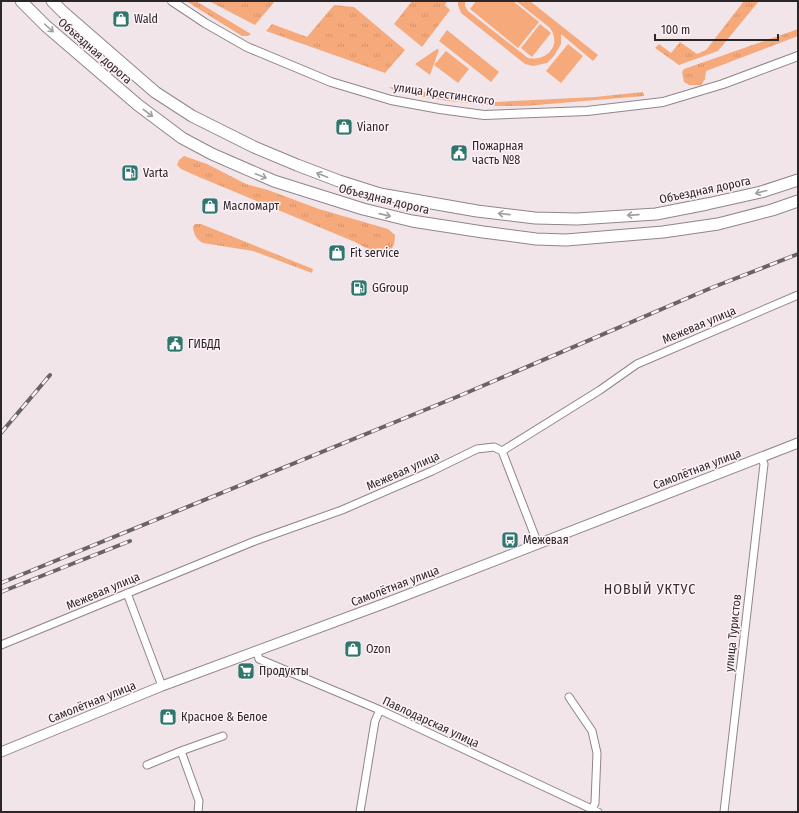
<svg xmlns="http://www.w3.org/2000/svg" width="799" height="813" viewBox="0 0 799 813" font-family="'Fira Sans Condensed',sans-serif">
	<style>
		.grass { fill: url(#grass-tufts) }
		.garden { fill: #f6aa7b }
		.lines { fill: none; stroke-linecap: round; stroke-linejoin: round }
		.minor-casing { stroke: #90858a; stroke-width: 9 }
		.tertiary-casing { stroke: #90858a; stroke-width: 10 }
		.secondary-casing { stroke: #90858a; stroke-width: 11 }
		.primary-casing { stroke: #90858a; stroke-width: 13 }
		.minor { stroke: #fff; stroke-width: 7 }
		.tertiary { stroke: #fff; stroke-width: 8 }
		.secondary { stroke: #fff; stroke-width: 9 }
		.primary { stroke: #fff; stroke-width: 11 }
		.rail-casing { stroke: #696366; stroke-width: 4 }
		.rail { stroke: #fef2f8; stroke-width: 2.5; stroke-dasharray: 8; stroke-linecap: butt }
		.oneway { stroke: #a09e9f }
		.labels { text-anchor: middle; stroke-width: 3; stroke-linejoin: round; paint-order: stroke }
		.poi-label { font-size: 12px; fill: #2b2729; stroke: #fef2f8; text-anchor: start }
		.street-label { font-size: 12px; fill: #2b2729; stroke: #fef2f8 }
		.quarter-label { font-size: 14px; letter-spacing: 1px; fill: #362d31; stroke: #fef2f8 }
	</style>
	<defs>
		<pattern id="grass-tufts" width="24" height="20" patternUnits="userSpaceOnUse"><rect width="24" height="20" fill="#f6aa7b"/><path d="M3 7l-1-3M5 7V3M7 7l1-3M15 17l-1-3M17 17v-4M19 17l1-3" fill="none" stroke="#d3926a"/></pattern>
	</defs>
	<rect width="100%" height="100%" fill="#f1e5ea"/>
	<path class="grass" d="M 186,1 L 196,1 L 251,34 L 248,36 L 242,36 Z
		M 209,1 L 275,1 L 255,25 Z
		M 412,1 L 447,1 L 445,5 L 450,10 L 422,47 L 394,24 Z
		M 744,1 L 759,1 L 718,51 L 679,65 L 655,48 L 659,44 L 671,53 L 680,42 L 697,54 L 706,50 Z
		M 334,5 L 354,7 L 405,50 L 385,73 L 266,31 L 272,24 L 307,37 Z
		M 798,29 L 798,36 L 706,71 L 705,79 L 701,85 L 689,85 L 684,82 L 682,72 L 684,69 Z
		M 389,87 L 495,102 L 595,97 L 643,92 L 644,96 L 525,106 L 498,106 L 449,101 L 396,92 Z
		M 184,156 L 207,164 L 246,184 L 268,190 L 319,209 L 388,229 L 395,235 C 395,265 370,250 355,242 L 199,177 L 181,169 L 177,165 L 179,160 Z
		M 195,224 L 201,224 L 313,269 L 312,273 L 253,251 L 203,243 C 196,239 194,235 193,227 Z"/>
	<path class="garden" d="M 458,1 L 465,1 L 465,6 L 468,11 L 528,58 C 547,62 562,45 550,28 L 516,1 L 530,1 L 598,55 L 593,61 L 561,34 L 561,44 L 554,56 L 547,63 L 533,66 L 525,64 L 461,13 L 458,5 Z
		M 476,1 L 513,1 L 539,22 L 518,48 L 470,9 Z
		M 540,24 L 551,33 L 532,57 L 521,48 Z
		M 447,30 L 499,72 L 491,82 L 439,41 Z
		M 568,44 L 583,56 L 561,83 L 546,71 Z
		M 437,49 L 439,50 L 430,75 L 415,64 Z
		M 446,51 L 469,69 L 458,83 L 434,65 Z"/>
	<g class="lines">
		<g class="minor-casing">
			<path id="minor" d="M 502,451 L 538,544
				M 127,593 L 162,686
				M 1,645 L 255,541 L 342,510 L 432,471 L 477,449 L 494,447 L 502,451 L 600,390 L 637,364 L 798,295
				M 257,652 L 259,659 L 380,710 L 598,812
				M 569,697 L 592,731 L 597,753 L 595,803 L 592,809
				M 147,765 L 181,751
				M 198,812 L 199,801 L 181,751 L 223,736
				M 360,812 L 375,721 L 380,710
				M 724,812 L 764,464 L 761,457"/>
		</g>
		<g class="tertiary-casing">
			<path id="tertiary" d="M 172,1 L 205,23 L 247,47 L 331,82 L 391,100 L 440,109 L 484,115 L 587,111 L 663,102 L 723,84 L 798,56"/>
		</g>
		<g class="secondary-casing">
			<path id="secondary" d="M 1,752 L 162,686 L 391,601 L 798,443"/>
		</g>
		<g class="primary-casing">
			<path id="primary" d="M 21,1 L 46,26 L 138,105 L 182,138 L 212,154 L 274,181 L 363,209 L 412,221 L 483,232 L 536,239 L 566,240 L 663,232 L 718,224 L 772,210 L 798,201
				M 52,1 L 63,12 L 155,92 L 192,116 L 254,147 L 297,165 L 339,181 L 380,194 L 477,211 L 535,218 L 577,219 L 656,214 L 707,204 L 761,192 L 798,180"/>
		</g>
		<use href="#minor" class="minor"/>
		<use href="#tertiary" class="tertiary"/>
		<use href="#secondary" class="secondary"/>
		<use href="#primary" class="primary"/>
		<g class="rail-casing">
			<path id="rail" d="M 1,433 L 50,375
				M 1,583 L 459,396 L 711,288 L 798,254
				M 1,592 L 130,541"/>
		</g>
		<use href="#rail" class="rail"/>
	</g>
	<defs><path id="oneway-shaft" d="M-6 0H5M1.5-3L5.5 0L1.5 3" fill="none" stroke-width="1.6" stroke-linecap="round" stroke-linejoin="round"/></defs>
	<g class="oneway">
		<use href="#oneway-shaft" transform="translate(49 28) rotate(42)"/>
		<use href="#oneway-shaft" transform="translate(148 113) rotate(37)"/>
		<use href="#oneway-shaft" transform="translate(322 175) rotate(-159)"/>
		<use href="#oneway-shaft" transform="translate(261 176) rotate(22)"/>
		<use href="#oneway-shaft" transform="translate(761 192) rotate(165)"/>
		<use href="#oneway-shaft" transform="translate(504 214) rotate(-174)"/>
		<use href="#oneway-shaft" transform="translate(385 215) rotate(13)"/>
		<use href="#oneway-shaft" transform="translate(633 215) rotate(176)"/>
	</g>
	<defs>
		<g id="shop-square" transform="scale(0.9)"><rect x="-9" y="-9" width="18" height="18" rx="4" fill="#2f766f" stroke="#fef2f8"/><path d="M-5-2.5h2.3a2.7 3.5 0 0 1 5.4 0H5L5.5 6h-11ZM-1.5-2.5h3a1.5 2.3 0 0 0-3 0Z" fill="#fff"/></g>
		<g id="civic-square" transform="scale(0.9)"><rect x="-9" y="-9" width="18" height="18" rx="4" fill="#2f766f" stroke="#fef2f8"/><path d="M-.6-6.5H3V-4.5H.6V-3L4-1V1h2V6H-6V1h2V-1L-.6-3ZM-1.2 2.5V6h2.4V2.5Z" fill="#fff"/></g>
		<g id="fuel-square" transform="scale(0.9)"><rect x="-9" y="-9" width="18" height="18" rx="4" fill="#2f766f" stroke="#fef2f8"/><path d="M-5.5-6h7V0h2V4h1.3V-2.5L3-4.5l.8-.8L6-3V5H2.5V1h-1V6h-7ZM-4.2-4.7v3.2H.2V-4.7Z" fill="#fff"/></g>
		<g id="bus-square" transform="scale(0.9)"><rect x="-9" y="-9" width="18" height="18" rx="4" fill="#2f766f" stroke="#fef2f8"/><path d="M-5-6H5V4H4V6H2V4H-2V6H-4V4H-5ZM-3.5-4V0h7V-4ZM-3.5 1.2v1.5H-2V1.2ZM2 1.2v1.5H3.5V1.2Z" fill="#fff"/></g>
		<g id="supermarket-square" transform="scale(0.9)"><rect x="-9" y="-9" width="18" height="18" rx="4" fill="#2f766f" stroke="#fef2f8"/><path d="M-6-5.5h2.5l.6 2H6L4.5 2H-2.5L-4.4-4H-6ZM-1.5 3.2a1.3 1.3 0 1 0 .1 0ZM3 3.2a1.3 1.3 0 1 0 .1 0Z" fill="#fff"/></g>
	</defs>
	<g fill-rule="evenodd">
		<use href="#shop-square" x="121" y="19"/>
		<use href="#shop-square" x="344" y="127"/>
		<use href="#civic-square" x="459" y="153"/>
		<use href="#fuel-square" x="130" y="173"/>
		<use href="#shop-square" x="210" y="206"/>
		<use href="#shop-square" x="337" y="253"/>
		<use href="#fuel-square" x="359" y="288"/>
		<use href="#civic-square" x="175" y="344"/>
		<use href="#bus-square" x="510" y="540"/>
		<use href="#shop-square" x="353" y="649"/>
		<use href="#supermarket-square" x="246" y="671"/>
		<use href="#shop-square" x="168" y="717"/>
	</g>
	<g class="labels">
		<g class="poi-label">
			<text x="134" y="23">Wald</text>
			<text x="357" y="131">Vianor</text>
			<text x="472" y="150">Пожарная<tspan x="472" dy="14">часть №8</tspan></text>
			<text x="143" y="177">Varta</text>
			<text x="223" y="210">Масломарт</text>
			<text x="350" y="257">Fit service</text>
			<text x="372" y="292">GGroup</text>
			<text x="188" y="348">ГИБДД</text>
			<text x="523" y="544">Межевая</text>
			<text x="366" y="653">Ozon</text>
			<text x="259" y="675">Продукты</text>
			<text x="181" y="721">Красное &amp; Белое</text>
		</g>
		<g class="street-label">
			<text transform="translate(95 51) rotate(41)" y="4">Объездная дорога</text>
			<text transform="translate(444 94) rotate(8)" y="4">улица Крестинского</text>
			<text transform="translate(705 190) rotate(-12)" y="4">Объездная дорога</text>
			<text transform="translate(384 199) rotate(14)" y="4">Объездная дорога</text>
			<text transform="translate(699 325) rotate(-23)" y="4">Межевая улица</text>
			<text transform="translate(697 469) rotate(-21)" y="4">Самолётная улица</text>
			<text transform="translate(403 471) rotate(-24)" y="4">Межевая улица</text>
			<text transform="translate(395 586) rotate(-21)" y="4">Самолётная улица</text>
			<text transform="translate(103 591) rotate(-23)" y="4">Межевая улица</text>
			<text transform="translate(733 633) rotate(-84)" y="4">улица Туристов</text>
			<text transform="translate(92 702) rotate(-22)" y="4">Самолётная улица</text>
			<text transform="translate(431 722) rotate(25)" y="4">Павлодарская улица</text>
		</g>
		<g class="quarter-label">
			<text x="650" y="594">НОВЫЙ УКТУС</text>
		</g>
	</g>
	<rect width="799" height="813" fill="none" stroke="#2b2729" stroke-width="4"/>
	<path d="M655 34v6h123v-6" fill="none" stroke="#2b2729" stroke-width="2"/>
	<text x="661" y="34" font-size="12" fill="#2b2729" stroke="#fef2f8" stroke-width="3" paint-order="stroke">100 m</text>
</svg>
